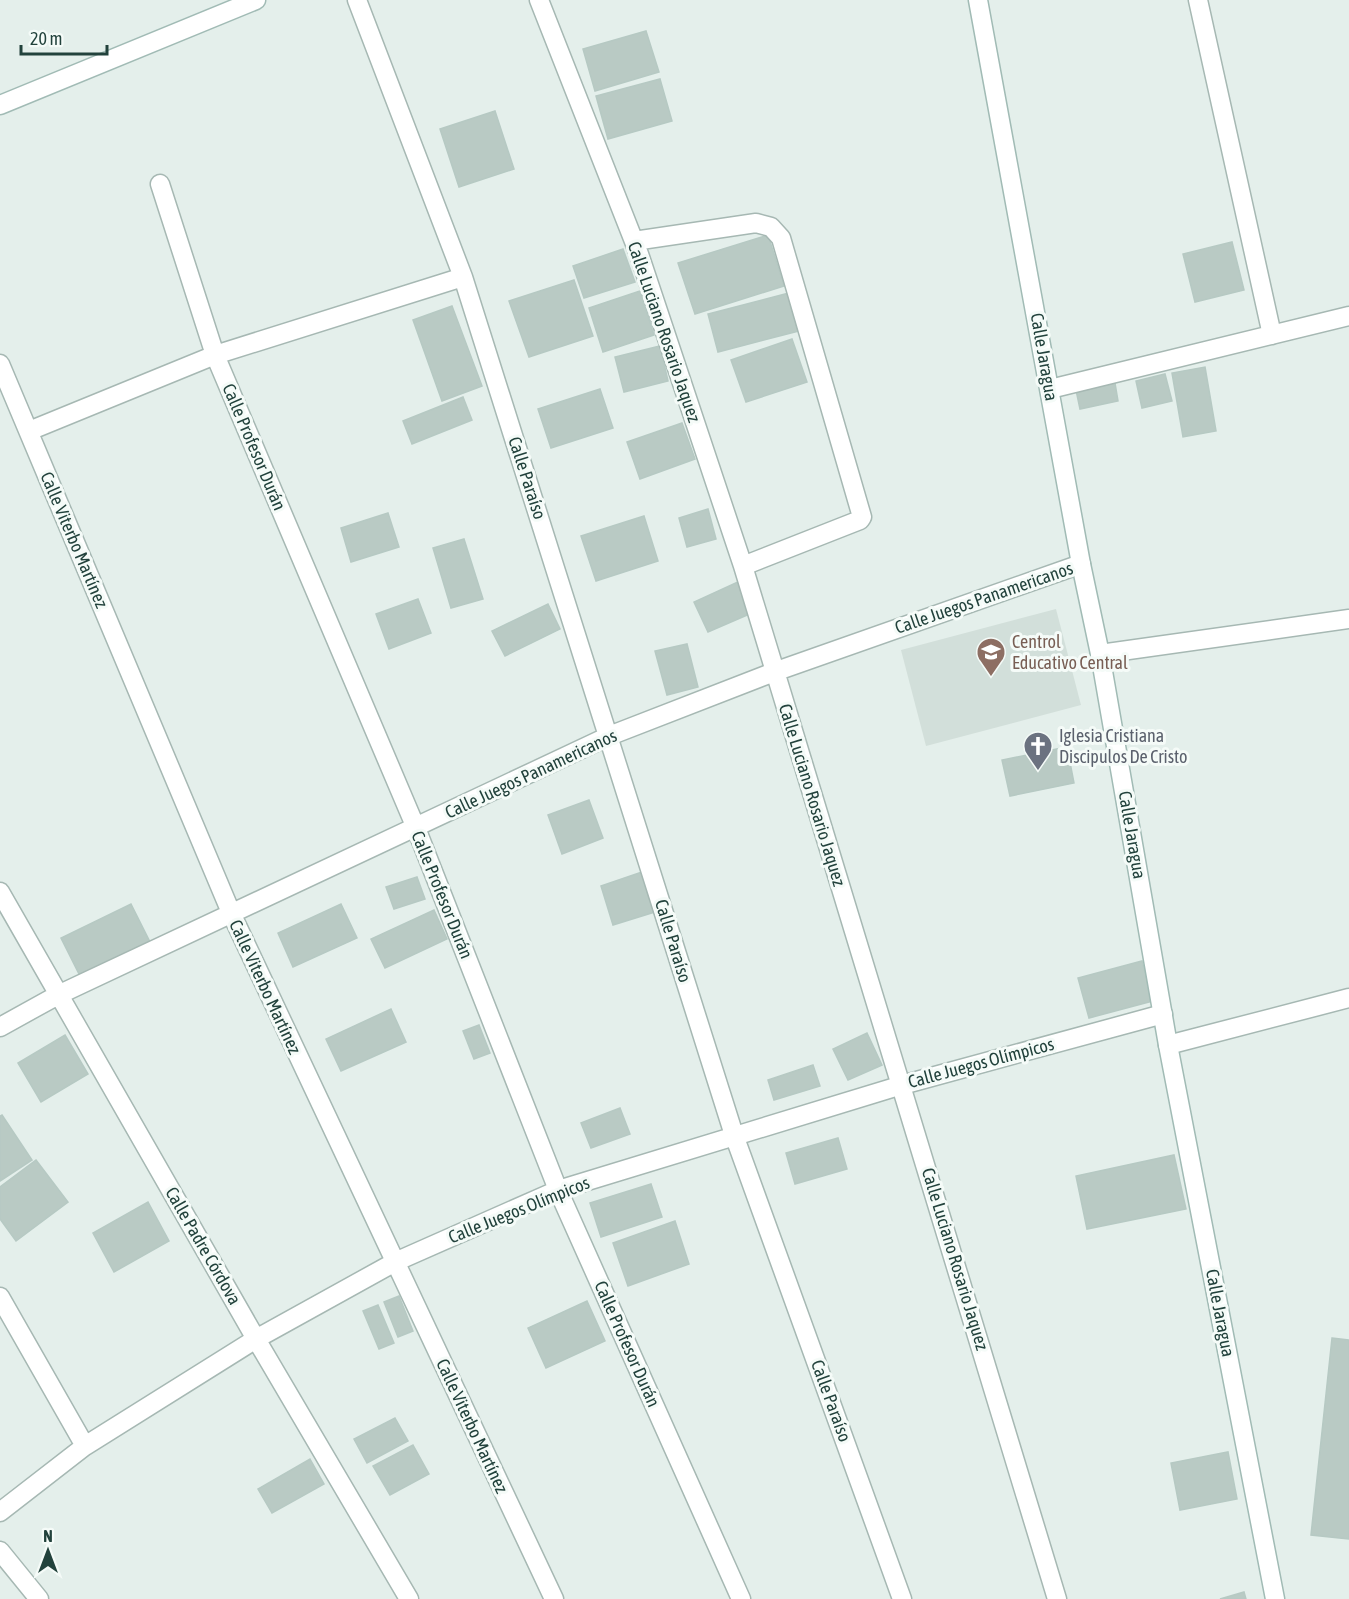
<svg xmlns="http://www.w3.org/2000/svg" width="1349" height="1599" viewBox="0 0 1349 1599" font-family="'Asap Condensed',sans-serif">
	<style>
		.built { fill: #d2dfda }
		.building { fill: #b9cac4; stroke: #b6c9c3; stroke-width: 1.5 }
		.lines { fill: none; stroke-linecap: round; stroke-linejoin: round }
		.street-casing { stroke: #a6b8b3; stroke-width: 21 }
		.secondary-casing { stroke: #a1bbb5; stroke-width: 21 }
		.street { stroke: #fff; stroke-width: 18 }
		.secondary { stroke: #fff; stroke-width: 18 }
		.labels { text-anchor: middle; stroke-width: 6; stroke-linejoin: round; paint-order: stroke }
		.street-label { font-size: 18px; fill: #22423c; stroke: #f5fbf8 }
		.education-label { font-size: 18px; fill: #785e54; stroke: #f5fbf8; text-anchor: start }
		.worship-label { font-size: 18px; fill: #5b616d; stroke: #f5fbf8; text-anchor: start }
	</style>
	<rect width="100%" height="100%" fill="#e4efeb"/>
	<path class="built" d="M 1056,609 L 1081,705 L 926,746 L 901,650 Z"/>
	<path class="building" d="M 646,31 L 659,72 L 595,91 L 583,49 Z
		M 660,79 L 672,121 L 608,139 L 596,96 Z
		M 495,111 L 514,169 L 459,187 L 440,129 Z
		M 768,235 L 784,286 L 695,314 L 678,263 Z
		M 1232,242 L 1244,290 L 1195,302 L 1183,254 Z
		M 623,249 L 635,282 L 584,298 L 573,266 Z
		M 574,280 L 593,336 L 529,357 L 509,301 Z
		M 640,291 L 654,335 L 603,352 L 589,308 Z
		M 789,293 L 799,331 L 718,352 L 708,314 Z
		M 452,306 L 482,386 L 442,401 L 413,320 Z
		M 792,339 L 807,382 L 746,402 L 731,360 Z
		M 660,346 L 668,381 L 624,392 L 615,357 Z
		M 1205,367 L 1216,431 L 1183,437 L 1172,373 Z
		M 1165,374 L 1172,401 L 1142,408 L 1136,381 Z
		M 1115,383 L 1118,401 L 1080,409 L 1076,390 Z
		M 600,389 L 613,428 L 551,448 L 538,409 Z
		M 463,397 L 472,420 L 412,444 L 403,421 Z
		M 682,423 L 695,459 L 640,479 L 627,442 Z
		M 708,509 L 716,539 L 687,547 L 679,518 Z
		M 388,513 L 399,547 L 351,562 L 341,528 Z
		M 644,516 L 658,561 L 596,581 L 581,536 Z
		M 464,539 L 483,599 L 451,608 L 433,548 Z
		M 740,581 L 754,612 L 708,632 L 694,602 Z
		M 418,599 L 431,633 L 389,649 L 376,614 Z
		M 548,604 L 560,629 L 505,656 L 492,631 Z
		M 687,644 L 698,687 L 667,695 L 655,651 Z
		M 1067,747 L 1074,783 L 1010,796 L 1002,760 Z
		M 589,800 L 603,838 L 562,854 L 548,815 Z
		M 642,872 L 655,912 L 613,925 L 601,886 Z
		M 417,877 L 425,899 L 394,909 L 386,887 Z
		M 131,904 L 150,942 L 80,976 L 61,938 Z
		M 341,904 L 357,938 L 293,967 L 278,933 Z
		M 434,910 L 447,939 L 385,968 L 371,939 Z
		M 1142,961 L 1153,1001 L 1089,1018 L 1078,978 Z
		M 391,1009 L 406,1042 L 341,1071 L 326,1039 Z
		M 479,1025 L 490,1053 L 474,1059 L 463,1031 Z
		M 867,1033 L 882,1065 L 848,1080 L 833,1049 Z
		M 65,1035 L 88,1074 L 41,1102 L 18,1063 Z
		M 813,1065 L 820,1086 L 774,1100 L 768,1080 Z
		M 620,1108 L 630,1134 L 591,1148 L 581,1123 Z
		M 2,1115 L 32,1160 L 0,1181 L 0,1116 Z
		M 838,1138 L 847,1169 L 795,1184 L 786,1153 Z
		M 1174,1155 L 1186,1209 L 1087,1229 L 1076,1176 Z
		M 36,1160 L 68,1202 L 16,1241 L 0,1219 L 0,1187 Z
		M 651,1184 L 662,1217 L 601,1237 L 590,1203 Z
		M 148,1202 L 169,1241 L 114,1272 L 93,1233 Z
		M 675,1221 L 689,1264 L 628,1286 L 613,1243 Z
		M 399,1296 L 413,1331 L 398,1337 L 384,1302 Z
		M 587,1301 L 605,1341 L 546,1368 L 528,1328 Z
		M 378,1305 L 394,1343 L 379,1349 L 363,1311 Z
		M 1332,1338 L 1349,1340 L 1349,1539 L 1311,1535 Z
		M 395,1418 L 408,1441 L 367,1463 L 354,1439 Z
		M 413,1445 L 429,1474 L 390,1495 L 373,1466 Z
		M 1228,1452 L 1237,1499 L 1180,1510 L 1171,1463 Z
		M 310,1459 L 324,1484 L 272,1513 L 258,1489 Z
		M 1244,1592 L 1246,1599 L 1220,1599 Z"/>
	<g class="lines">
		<g class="street-casing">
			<path id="street" d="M 357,0 L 463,277 L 734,1135 L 902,1599
				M 539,0 L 639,254 L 743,566 L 1057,1599
				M 1198,0 L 1272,335
				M 160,184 L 215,355 L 416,828 L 558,1190 L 741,1599
				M 634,241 L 756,223 L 771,227 L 781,238 L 862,517 L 860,520 L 743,566
				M 0,364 L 232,915 L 554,1599
				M 1050,389 L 1349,316
				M 29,431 L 215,355 L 463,277
				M 1100,654 L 1349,619
				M 0,892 L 256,1339 L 409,1599
				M 0,1027 L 58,995 L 609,736 L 774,672 L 1081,564
				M 1168,1045 L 1349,998
				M 0,1297 L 85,1446
				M 0,1512 L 85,1446 L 256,1339 L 395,1262 L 558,1190 L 902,1085 L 1163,1014
				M 0,1551 L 39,1599"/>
		</g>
		<g class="secondary-casing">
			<path id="secondary" d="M 978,0 L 1081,564 L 1100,654 L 1168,1045 L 1275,1599
				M 0,105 L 256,0"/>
		</g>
		<use href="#street" class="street"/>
		<use href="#secondary" class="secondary"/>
	</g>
	<defs>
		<g id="school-pin" transform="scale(1.5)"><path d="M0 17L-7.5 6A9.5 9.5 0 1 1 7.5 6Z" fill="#8d6e63" stroke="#f5fbf8"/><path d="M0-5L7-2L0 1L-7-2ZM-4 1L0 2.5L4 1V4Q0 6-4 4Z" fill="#fff"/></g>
		<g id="church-pin" transform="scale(1.5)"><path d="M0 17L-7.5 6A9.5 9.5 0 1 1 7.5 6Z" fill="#6b7280" stroke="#f5fbf8"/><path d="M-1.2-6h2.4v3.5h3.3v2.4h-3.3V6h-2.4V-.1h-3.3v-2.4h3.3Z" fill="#fff"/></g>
	</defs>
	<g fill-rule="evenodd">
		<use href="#school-pin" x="991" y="652"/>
		<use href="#church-pin" x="1038" y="746"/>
	</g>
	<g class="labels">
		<g class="street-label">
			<text transform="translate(664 332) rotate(71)" y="6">Calle Luciano Rosario Jaquez</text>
			<text transform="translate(1044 357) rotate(80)" y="6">Calle Jaragua</text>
			<text transform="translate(254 447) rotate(67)" y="6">Calle Profesor Durán</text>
			<text transform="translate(527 478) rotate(72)" y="6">Calle Paraíso</text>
			<text transform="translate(74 540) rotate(67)" y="6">Calle Viterbo Martínez</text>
			<text transform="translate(984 598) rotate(-19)" y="6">Calle Juegos Panamericanos</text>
			<text transform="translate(531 774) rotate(-25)" y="6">Calle Juegos Panamericanos</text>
			<text transform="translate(812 795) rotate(73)" y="6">Calle Luciano Rosario Jaquez</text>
			<text transform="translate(1132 835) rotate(80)" y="6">Calle Jaragua</text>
			<text transform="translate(442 895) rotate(68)" y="6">Calle Profesor Durán</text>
			<text transform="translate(673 941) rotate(73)" y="6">Calle Paraíso</text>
			<text transform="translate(265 987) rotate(65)" y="6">Calle Viterbo Martínez</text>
			<text transform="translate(981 1063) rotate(-15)" y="6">Calle Juegos Olímpicos</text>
			<text transform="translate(519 1210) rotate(-22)" y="6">Calle Juegos Olímpicos</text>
			<text transform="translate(203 1246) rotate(60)" y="6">Calle Padre Córdova</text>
			<text transform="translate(955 1259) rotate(73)" y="6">Calle Luciano Rosario Jaquez</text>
			<text transform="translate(1220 1313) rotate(79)" y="6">Calle Jaragua</text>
			<text transform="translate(627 1344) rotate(66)" y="6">Calle Profesor Durán</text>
			<text transform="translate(831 1401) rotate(70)" y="6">Calle Paraíso</text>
			<text transform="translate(472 1426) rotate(65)" y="6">Calle Viterbo Martínez</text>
		</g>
		<g class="education-label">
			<text x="1012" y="648">Centrol<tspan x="1012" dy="21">Educativo Central</tspan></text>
		</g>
		<g class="worship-label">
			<text x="1059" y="742">Iglesia Cristiana<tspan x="1059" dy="21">Discipulos De Cristo</tspan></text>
		</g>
	</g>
	<g transform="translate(48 1551)" stroke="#f5fbf8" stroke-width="4.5" paint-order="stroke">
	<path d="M0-4.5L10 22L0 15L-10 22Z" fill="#22423c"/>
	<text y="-9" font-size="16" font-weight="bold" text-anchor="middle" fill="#22423c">N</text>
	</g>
	<path d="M21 45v9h86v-9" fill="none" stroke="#22423c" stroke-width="3"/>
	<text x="30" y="45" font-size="18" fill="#22423c" stroke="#f5fbf8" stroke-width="4.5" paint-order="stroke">20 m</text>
</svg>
